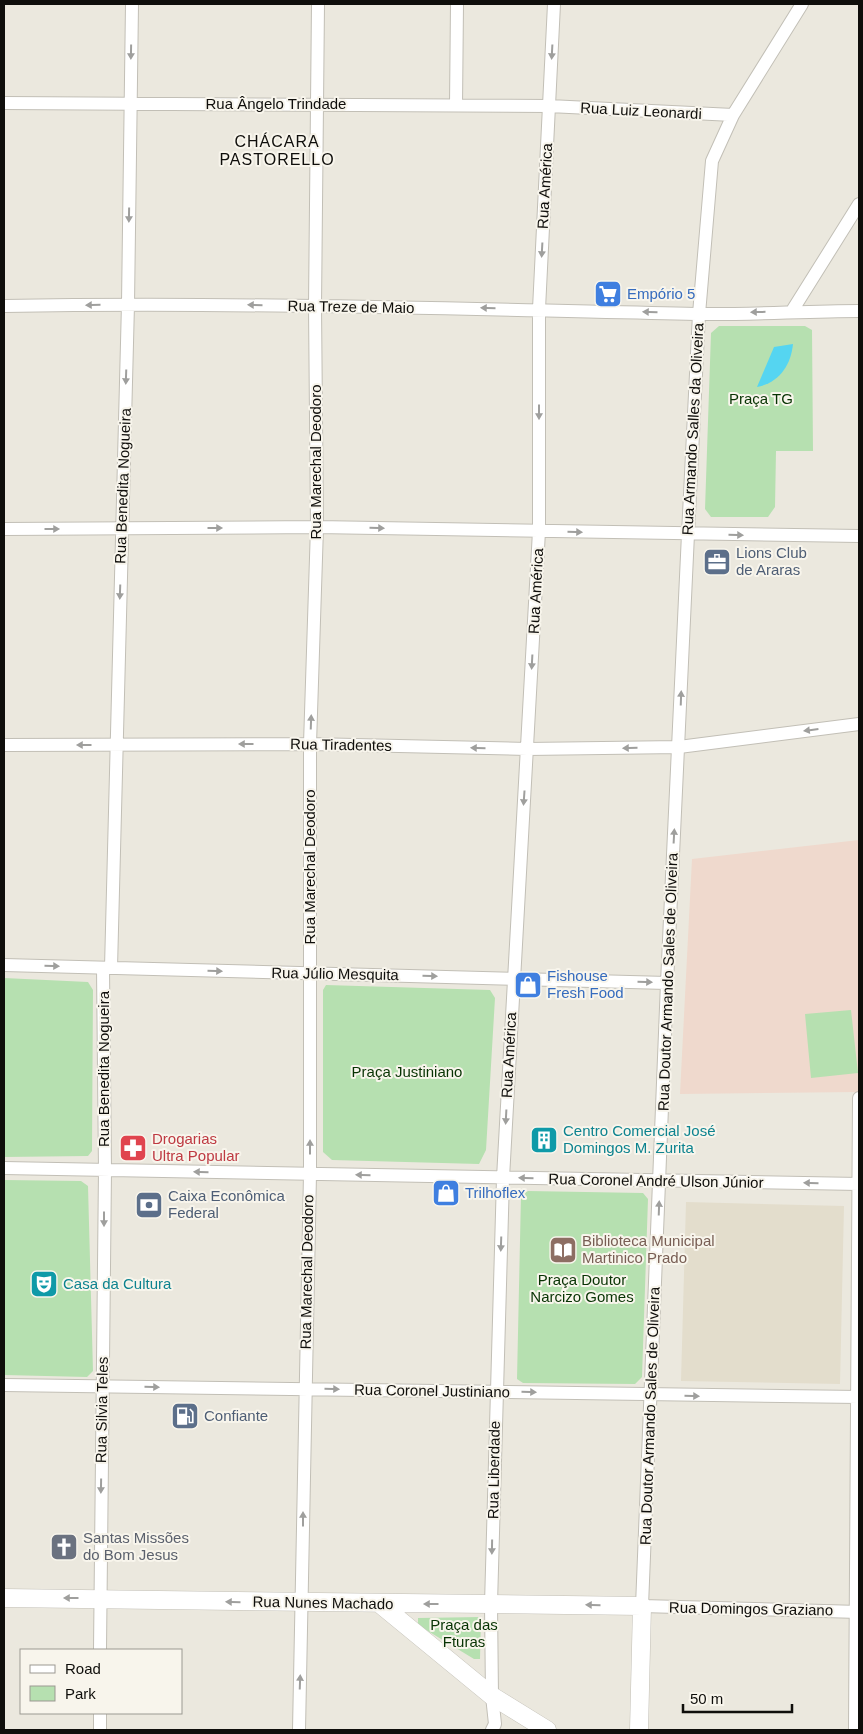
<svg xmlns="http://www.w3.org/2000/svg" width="863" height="1734" viewBox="0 0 863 1734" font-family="Arial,sans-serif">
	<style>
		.built { fill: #e3ddcc }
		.education { fill: #efd9cd }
		.green { fill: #b6e0b0 }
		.water { fill: #55d5f1 }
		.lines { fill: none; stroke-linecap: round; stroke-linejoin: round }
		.street-casing { stroke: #c2bfb6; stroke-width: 14 }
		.secondary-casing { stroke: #c2bfb6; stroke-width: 19 }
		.street { stroke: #fff; stroke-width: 12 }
		.secondary { stroke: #fff; stroke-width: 18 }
		.oneway { fill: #9f9f9d }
		.labels { text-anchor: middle; stroke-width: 4; stroke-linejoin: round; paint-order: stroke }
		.street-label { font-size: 15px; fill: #0f0e0b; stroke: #f8f5ec }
		.shop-label { font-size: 15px; fill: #366cbe; stroke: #f8f5ec; text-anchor: start }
		.park-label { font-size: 15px; fill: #073303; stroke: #f8f5ec }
		.service-label { font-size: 15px; fill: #4e5e75; stroke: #f8f5ec; text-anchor: start }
		.culture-label { font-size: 15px; fill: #0d838f; stroke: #f8f5ec; text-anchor: start }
		.health-label { font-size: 15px; fill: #be3a42; stroke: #f8f5ec; text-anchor: start }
		.education-label { font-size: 15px; fill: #785e54; stroke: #f8f5ec; text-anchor: start }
		.worship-label { font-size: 15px; fill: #5b616d; stroke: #f8f5ec; text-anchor: start }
		.neighbourhood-label { font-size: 16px; letter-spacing: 1px; fill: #0f0e0b; stroke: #f8f5ec }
	</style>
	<rect width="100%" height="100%" fill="#ebe8de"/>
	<path class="built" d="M 686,1202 L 844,1206 L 840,1384 L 681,1381 Z"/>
	<path class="education" d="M 859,840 L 859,1092 L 680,1094 L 692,859 Z"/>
	<path class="green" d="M 719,326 L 805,326 L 812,330 L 813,451 L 776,451 L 775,507 L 768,517 L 711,517 L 705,509 L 711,333 Z
		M 4,978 L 88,982 L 93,990 L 92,1151 L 88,1156 L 4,1157 Z
		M 326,985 L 490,990 L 495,998 L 486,1150 L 479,1164 L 332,1160 L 323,1152 L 323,990 Z
		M 851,1010 L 858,1073 L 811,1078 L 805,1014 Z
		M 4,1180 L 81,1181 L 88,1186 L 93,1371 L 87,1377 L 4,1375 Z
		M 528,1191 L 643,1193 L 648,1199 L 642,1377 L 635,1384 L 523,1383 L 517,1379 L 521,1195 Z
		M 481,1617 L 480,1659 L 474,1659 L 418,1625 L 418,1618 Z"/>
	<path class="water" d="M 793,344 C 791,365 779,383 757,387 L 774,347 Z"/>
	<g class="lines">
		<g class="street-casing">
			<path id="street" d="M 802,4 L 733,115 L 712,161 L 699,314 L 688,534 L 667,983 L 642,1606 L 859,1612
				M 4,103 L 549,106 L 733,115
				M 456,105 L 457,4
				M 4,306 C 235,302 465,309 696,314 C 750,315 805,311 859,311
				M 792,311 L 859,204
				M 4,529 L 317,527 L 859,536
				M 4,745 L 310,744 L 527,749 L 679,747 L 859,724
				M 4,965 L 667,983
				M 111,968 L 128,304 L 132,4
				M 4,1168 L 859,1184
				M 4,1385 L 859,1397
				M 100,1650 L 105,1170 L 103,968
				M 100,1730 L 100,1713
				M 299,1730 L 310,1174 L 310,744 L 317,527 L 315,306 L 318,4
				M 492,1730 L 495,1724 L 492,1696 L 491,1604 L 503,1178 L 539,531 L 539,309 L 554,4
				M 855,1730 L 859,1098"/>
		</g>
		<g class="secondary-casing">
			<path id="secondary" d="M 4,1598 L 642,1606 L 639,1730
				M 380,1604 L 492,1696 L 547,1730"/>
		</g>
		<use href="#street" class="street"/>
		<use href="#secondary" class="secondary"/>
	</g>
	<defs><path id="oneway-solid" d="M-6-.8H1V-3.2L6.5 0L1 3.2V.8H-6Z" transform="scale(1.25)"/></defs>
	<g class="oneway">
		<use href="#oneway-solid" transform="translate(131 52) rotate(91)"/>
		<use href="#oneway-solid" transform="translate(552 52) rotate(93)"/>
		<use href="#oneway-solid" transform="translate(129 215) rotate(91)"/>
		<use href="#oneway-solid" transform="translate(542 250) rotate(93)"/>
		<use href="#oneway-solid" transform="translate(93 305) rotate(179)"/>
		<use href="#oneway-solid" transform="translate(255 305) rotate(-179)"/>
		<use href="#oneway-solid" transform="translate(488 308) rotate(-179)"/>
		<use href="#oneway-solid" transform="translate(650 312) rotate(-178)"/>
		<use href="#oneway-solid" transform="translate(758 312) rotate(179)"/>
		<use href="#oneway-solid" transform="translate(126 377) rotate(92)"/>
		<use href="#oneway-solid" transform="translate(539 412) rotate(90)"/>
		<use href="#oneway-solid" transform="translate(215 528)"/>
		<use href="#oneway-solid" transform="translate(377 528) rotate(1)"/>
		<use href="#oneway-solid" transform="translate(52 529)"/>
		<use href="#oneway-solid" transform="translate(575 532) rotate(1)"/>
		<use href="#oneway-solid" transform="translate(736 535) rotate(1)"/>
		<use href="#oneway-solid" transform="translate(120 592) rotate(92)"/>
		<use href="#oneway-solid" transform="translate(532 662) rotate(93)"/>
		<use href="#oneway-solid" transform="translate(681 698) rotate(-88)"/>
		<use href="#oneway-solid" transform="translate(311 722) rotate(-88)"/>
		<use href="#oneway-solid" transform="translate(811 730) rotate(173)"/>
		<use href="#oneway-solid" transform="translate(246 744) rotate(180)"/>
		<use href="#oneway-solid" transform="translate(84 745) rotate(-180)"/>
		<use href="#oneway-solid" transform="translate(478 748) rotate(-179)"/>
		<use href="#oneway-solid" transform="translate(630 748) rotate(179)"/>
		<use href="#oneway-solid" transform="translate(524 798) rotate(94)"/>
		<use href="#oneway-solid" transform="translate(674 836) rotate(-87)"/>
		<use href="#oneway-solid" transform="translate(52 966) rotate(1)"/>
		<use href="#oneway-solid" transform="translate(215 971) rotate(2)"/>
		<use href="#oneway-solid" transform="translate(430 976) rotate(1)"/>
		<use href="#oneway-solid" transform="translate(645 982) rotate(2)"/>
		<use href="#oneway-solid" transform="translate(506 1117) rotate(93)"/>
		<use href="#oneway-solid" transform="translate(310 1147) rotate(-90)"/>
		<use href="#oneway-solid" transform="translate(201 1172) rotate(-179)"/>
		<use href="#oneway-solid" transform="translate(363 1175) rotate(-179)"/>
		<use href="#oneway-solid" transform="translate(526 1178) rotate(-179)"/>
		<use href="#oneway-solid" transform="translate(811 1183) rotate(-179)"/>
		<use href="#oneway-solid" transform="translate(659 1208) rotate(-88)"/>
		<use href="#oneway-solid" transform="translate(104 1219) rotate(90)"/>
		<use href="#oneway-solid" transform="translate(501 1244) rotate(92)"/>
		<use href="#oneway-solid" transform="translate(152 1387) rotate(1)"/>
		<use href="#oneway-solid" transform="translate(332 1389) rotate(1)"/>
		<use href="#oneway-solid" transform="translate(529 1392) rotate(1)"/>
		<use href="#oneway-solid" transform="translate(692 1396) rotate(1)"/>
		<use href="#oneway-solid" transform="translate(101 1486) rotate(91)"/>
		<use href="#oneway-solid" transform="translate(303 1519) rotate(-90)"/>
		<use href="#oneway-solid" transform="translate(492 1547) rotate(91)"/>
		<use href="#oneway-solid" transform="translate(71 1598) rotate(180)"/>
		<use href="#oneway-solid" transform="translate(233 1602) rotate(-179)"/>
		<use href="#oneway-solid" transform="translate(431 1604) rotate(180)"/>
		<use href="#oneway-solid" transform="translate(593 1605) rotate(-179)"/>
		<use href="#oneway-solid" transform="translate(300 1682) rotate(-88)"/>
	</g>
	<defs>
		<g id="supermarket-square" transform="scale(1.4375)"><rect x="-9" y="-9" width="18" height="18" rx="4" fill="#3f7fe0" stroke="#f8f5ec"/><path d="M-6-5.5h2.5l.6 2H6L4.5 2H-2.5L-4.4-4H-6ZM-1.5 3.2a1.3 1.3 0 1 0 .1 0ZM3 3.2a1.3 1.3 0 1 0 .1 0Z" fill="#fff"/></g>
		<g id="office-square" transform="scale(1.4375)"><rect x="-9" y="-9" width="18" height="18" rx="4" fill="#5c6f8a" stroke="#f8f5ec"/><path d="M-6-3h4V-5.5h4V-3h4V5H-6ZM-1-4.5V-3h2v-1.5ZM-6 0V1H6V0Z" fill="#fff"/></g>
		<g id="shop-square" transform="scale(1.4375)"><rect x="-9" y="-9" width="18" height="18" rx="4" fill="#3f7fe0" stroke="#f8f5ec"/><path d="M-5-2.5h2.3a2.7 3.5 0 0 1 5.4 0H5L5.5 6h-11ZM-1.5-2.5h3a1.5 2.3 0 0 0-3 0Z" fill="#fff"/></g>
		<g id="building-square" transform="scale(1.4375)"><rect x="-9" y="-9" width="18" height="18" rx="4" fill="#0f9aa8" stroke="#f8f5ec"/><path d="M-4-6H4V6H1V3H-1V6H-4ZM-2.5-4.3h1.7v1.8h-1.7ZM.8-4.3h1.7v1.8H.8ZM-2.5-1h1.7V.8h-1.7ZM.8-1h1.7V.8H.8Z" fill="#fff"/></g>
		<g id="pharmacy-square" transform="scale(1.4375)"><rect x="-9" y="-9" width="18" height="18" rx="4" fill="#e0444e" stroke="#f8f5ec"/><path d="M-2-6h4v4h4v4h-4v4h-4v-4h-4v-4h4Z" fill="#fff"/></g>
		<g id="bank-square" transform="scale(1.4375)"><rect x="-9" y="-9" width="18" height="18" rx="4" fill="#5c6f8a" stroke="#f8f5ec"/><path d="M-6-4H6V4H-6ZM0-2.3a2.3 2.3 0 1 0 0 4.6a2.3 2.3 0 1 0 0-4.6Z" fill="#fff"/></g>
		<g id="library-square" transform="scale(1.4375)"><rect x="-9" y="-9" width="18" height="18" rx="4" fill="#8d6e63" stroke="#f8f5ec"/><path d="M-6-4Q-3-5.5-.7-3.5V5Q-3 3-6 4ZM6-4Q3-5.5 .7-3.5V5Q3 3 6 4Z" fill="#fff"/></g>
		<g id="theatre-square" transform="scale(1.4375)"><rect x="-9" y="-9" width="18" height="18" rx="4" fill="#0f9aa8" stroke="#f8f5ec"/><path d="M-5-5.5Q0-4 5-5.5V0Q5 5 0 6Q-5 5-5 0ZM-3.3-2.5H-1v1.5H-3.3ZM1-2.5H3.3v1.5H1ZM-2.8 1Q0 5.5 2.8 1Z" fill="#fff"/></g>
		<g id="fuel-square" transform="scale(1.4375)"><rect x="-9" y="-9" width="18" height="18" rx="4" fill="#5c6f8a" stroke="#f8f5ec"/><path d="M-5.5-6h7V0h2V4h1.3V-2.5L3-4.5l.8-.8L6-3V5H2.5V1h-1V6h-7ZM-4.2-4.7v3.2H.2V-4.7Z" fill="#fff"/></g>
		<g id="church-square" transform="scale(1.4375)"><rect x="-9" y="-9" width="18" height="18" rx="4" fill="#6b7280" stroke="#f8f5ec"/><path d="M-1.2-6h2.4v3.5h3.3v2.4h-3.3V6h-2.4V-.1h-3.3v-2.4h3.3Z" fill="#fff"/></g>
	</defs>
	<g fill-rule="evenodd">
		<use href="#supermarket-square" x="608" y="294"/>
		<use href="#office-square" x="717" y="562"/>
		<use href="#shop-square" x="528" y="985"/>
		<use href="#building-square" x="544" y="1140"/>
		<use href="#pharmacy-square" x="133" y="1148"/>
		<use href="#shop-square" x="446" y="1193"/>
		<use href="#bank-square" x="149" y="1205"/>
		<use href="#library-square" x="563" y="1250"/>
		<use href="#theatre-square" x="44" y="1284"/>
		<use href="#fuel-square" x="185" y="1416"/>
		<use href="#church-square" x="64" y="1547"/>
	</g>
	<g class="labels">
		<g class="street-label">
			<text x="276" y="109">Rua Ângelo Trindade</text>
			<text transform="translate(641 111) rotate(3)" y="5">Rua Luiz Leonardi</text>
			<text transform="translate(545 186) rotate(-87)" y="5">Rua América</text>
			<text transform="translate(351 307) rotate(1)" y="5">Rua Treze de Maio</text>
			<text transform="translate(693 429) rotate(-87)" y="5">Rua Armando Salles da Oliveira</text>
			<text transform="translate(316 462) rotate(-90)" y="5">Rua Marechal Deodoro</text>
			<text transform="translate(123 486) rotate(-88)" y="5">Rua Benedita Nogueira</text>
			<text transform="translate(536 591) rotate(-87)" y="5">Rua América</text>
			<text transform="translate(341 745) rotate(1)" y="5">Rua Tiradentes</text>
			<text transform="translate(310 867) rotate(-90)" y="5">Rua Marechal Deodoro</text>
			<text transform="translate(335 974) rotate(1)" y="5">Rua Júlio Mesquita</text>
			<text transform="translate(668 982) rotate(-88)" y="5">Rua Doutor Armando Sales de Oliveira</text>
			<text transform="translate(509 1055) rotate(-87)" y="5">Rua América</text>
			<text transform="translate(104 1069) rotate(-90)" y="5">Rua Benedita Nogueira</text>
			<text transform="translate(656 1181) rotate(1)" y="5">Rua Coronel André Ulson Júnior</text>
			<text transform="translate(307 1272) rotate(-89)" y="5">Rua Marechal Deodoro</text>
			<text transform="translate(432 1391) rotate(1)" y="5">Rua Coronel Justiniano</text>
			<text transform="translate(102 1410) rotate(-89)" y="5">Rua Silvia Teles</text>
			<text transform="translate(650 1416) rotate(-88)" y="5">Rua Doutor Armando Sales de Oliveira</text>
			<text transform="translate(494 1470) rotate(-89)" y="5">Rua Liberdade</text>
			<text transform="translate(323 1603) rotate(1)" y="5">Rua Nunes Machado</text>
			<text transform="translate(751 1609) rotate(1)" y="5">Rua Domingos Graziano</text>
		</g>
		<g class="shop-label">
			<text x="627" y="299">Empório 5</text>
			<text x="547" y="981">Fishouse<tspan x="547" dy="17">Fresh Food</tspan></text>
			<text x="465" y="1198">Trilhoflex</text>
		</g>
		<g class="park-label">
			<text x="761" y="404">Praça TG</text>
			<text x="407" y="1077">Praça Justiniano</text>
			<text x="582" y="1285">Praça Doutor<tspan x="582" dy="17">Narcizo Gomes</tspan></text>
			<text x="464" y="1630">Praça das<tspan x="464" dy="17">Fturas</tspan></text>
		</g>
		<g class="service-label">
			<text x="736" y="558">Lions Club<tspan x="736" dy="17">de Araras</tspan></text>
			<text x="168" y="1201">Caixa Econômica<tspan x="168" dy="17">Federal</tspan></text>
			<text x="204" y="1421">Confiante</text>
		</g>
		<g class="culture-label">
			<text x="563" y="1136">Centro Comercial José<tspan x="563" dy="17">Domingos M. Zurita</tspan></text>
			<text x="63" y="1289">Casa da Cultura</text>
		</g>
		<g class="health-label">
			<text x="152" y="1144">Drogarias<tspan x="152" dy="17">Ultra Popular</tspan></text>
		</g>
		<g class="education-label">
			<text x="582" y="1246">Biblioteca Municipal<tspan x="582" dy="17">Martinico Prado</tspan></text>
		</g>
		<g class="worship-label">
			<text x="83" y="1543">Santas Missões<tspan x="83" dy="17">do Bom Jesus</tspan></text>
		</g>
		<g class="neighbourhood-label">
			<text x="277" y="147">CHÁCARA<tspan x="277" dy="18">PASTORELLO</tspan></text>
		</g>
	</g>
	<rect width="863" height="1734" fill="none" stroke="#0f0e0b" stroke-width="10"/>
	<rect x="20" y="1649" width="162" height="65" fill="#f8f5ec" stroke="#9b9992"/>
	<rect x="30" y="1665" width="25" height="8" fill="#ffffff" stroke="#9b9992"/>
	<text x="65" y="1674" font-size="15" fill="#0f0e0b">Road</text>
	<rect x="30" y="1686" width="25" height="15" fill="#b6e0b0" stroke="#9b9992"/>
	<text x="65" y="1699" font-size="15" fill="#0f0e0b">Park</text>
	<path d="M683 1704v8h109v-8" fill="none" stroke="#0f0e0b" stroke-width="2.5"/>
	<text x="690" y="1704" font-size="15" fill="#0f0e0b" stroke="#f8f5ec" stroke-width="4" paint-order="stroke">50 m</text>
</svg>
